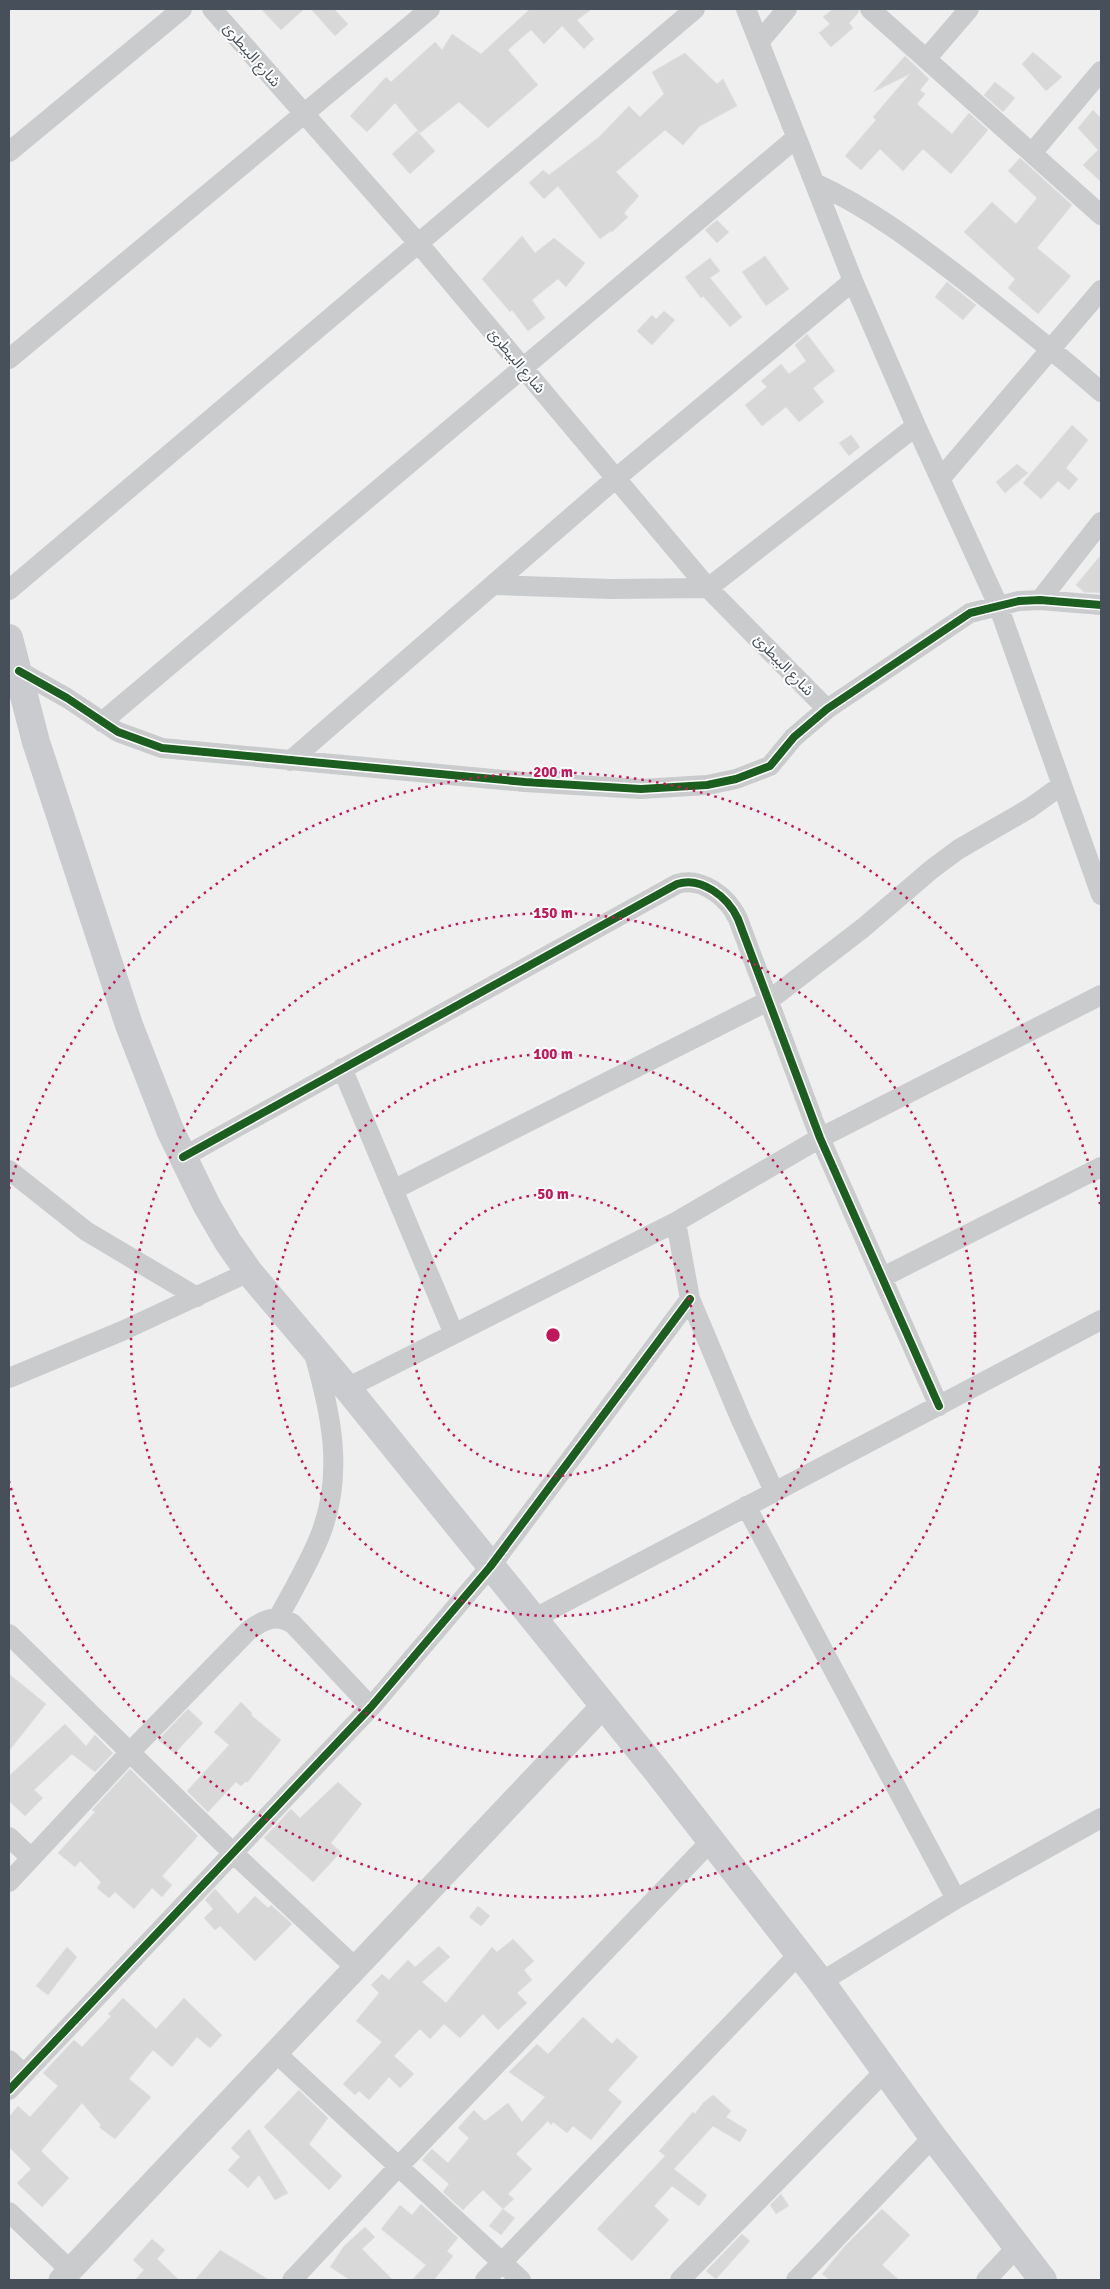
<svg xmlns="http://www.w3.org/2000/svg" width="1110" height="2289" viewBox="0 0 1110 2289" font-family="Signika,'Noto Sans Arabic',sans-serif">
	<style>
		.building { fill: #d8d8d9; stroke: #e0e1e2 }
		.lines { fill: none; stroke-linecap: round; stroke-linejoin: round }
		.minor { stroke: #c9cbcd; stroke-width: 20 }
		.tertiary { stroke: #c9cbcd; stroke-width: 25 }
		.secondary { stroke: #cacbce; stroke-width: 28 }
		.cycleway-casing { stroke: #fff; stroke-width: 11 }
		.cycleway { stroke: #1b5e20; stroke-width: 8 }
		.ring { fill: none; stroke: #c2185b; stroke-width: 2.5; stroke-dasharray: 2.5 5 }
		.labels { text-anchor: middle; stroke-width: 4; stroke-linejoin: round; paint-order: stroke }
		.street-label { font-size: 15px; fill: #47505a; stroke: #fff }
		.centre { fill: #c2185b; stroke: #fff; stroke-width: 2.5 }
		.ring-label { font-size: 15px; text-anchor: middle; font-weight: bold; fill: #c2185b; stroke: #fff; stroke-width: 4; stroke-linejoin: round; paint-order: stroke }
	</style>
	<rect width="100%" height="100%" fill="#efefef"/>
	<path class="building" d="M 261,9 L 304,9 L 281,30 Z
		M 311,9 L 334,9 L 348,24 L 335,36 Z
		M 530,9 L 592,9 L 577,20 L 594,39 L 584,49 L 562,26 L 544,44 L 531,30 L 520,39 L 508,50 L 538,85 L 488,128 L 459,102 L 420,133 L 395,103 L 367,132 L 350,116 L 386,77 L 391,82 L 435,42 L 442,50 L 452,34 L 481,54 Z
		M 833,9 L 858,9 L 859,12 L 849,23 L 853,28 L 831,47 L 819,33 L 830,24 L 823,17 Z
		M 1033,52 L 1062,77 L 1046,91 L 1022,64 Z
		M 685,53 L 717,84 L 723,79 L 737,106 L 700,126 L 683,145 L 665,130 L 616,172 L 639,196 L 624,213 L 628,217 L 612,232 L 611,231 L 600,239 L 558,186 L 544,199 L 529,183 L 543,170 L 549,175 L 599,137 L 629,106 L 640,117 L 664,94 L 652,72 Z
		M 905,56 L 929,79 L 920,90 L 925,94 L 917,104 L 952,134 L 969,113 L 988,130 L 951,174 L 923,149 L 903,171 L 880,149 L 861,170 L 845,156 L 876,120 L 873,117 L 910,74 L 873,92 Z
		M 995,82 L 1015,98 L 1003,112 L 984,95 Z
		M 1093,110 L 1101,118 L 1101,182 L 1083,165 L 1098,150 L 1078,128 Z
		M 417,131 L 435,151 L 410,174 L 392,154 Z
		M 1020,158 L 1072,205 L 1037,248 L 1071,276 L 1038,314 L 1008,288 L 1015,279 L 964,232 L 992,202 L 1016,224 L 1037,198 L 1008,171 Z
		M 717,220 L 729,232 L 717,243 L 705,230 Z
		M 522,236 L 535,253 L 554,238 L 585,263 L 566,287 L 558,279 L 532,300 L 545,318 L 528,331 L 512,310 L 510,312 L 482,279 Z
		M 765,256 L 789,289 L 766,306 L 742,272 Z
		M 710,258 L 720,271 L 710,278 L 742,317 L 730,327 L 703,296 L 701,298 L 685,277 Z
		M 947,282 L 976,305 L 963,320 L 935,297 Z
		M 664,311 L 675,320 L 652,345 L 637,331 L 652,315 L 656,319 Z
		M 807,334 L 835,371 L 813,388 L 824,402 L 799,422 L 786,407 L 762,426 L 745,405 L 767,387 L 761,381 L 781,364 L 789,374 L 806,361 L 795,345 Z
		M 1072,425 L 1088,440 L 1066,468 L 1078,479 L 1069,490 L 1058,481 L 1041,499 L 1023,483 Z
		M 851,435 L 860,447 L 849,456 L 839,443 Z
		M 1017,464 L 1028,473 L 1005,493 L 996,482 Z
		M 1101,555 L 1101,593 L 1084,592 L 1076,585 Z
		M 9,1674 L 46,1704 L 9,1751 Z
		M 241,1702 L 252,1713 L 251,1715 L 281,1740 L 247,1783 L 246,1781 L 241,1786 L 236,1782 L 208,1812 L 187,1791 L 229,1745 L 214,1732 Z
		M 188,1709 L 203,1723 L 175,1753 L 158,1740 Z
		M 65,1724 L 86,1746 L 95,1735 L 113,1753 L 95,1772 L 72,1754 L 34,1790 L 43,1798 L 25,1816 L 9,1801 L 9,1776 Z
		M 130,1769 L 198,1836 L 162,1876 L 172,1885 L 162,1897 L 152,1888 L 134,1909 L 115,1892 L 109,1898 L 97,1888 L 101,1882 L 80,1861 L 75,1867 L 58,1853 L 95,1812 L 92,1810 Z
		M 338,1782 L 362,1804 L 331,1843 L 341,1852 L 313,1882 L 264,1838 L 291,1809 L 300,1818 Z
		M 215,1889 L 238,1914 L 255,1896 L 268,1908 L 271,1905 L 292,1924 L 255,1961 L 220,1926 L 215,1930 L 204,1918 L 213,1909 L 205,1900 Z
		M 478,1906 L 490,1916 L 481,1926 L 469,1917 Z
		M 513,1939 L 534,1961 L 524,1970 L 532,1980 L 517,1993 L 527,2003 L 498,2030 L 483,2014 L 460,2038 L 444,2024 L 430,2039 L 420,2029 L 394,2056 L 414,2074 L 400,2088 L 389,2077 L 369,2100 L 359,2091 L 355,2095 L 343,2084 L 382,2042 L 356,2021 L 379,1993 L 371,1985 L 382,1974 L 389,1980 L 408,1960 L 415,1967 L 439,1946 L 450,1957 L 422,1982 L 446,2003 L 492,1947 L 497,1952 Z
		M 67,1947 L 77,1957 L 48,1995 L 36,1986 Z
		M 123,1998 L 156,2029 L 184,1998 L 222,2035 L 210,2048 L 197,2037 L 172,2067 L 153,2050 L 129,2079 L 151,2097 L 115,2139 L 99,2127 L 101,2125 L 82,2103 L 41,2151 L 69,2178 L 42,2207 L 17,2183 L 31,2169 L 9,2147 L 9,2117 L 18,2106 L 30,2117 L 58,2086 L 43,2073 L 74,2040 L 82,2047 L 111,2016 L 108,2014 Z
		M 583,2017 L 612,2044 L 617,2038 L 638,2057 L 608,2090 L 622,2102 L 591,2140 L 573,2126 L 567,2133 L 553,2122 L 551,2125 L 548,2121 L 516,2154 L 532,2169 L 508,2194 L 514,2199 L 503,2209 L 515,2218 L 501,2235 L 489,2226 L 503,2209 L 483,2190 L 463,2210 L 443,2192 L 449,2184 L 422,2160 L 432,2149 L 448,2163 L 469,2138 L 458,2128 L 474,2110 L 485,2121 L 508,2103 L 522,2122 L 545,2097 L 509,2072 L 537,2044 L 548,2054 Z
		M 299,2090 L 328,2118 L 309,2144 L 342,2176 L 329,2190 L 264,2127 Z
		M 713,2095 L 731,2111 L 726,2117 L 747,2130 L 740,2142 L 713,2126 L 674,2169 L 707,2195 L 699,2206 L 672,2186 L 654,2206 L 669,2220 L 632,2261 L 597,2229 L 665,2156 L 659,2151 L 693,2112 L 695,2114 L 703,2103 Z
		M 249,2129 L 288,2193 L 275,2200 L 259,2175 L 248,2188 L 228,2170 L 240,2157 L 231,2148 Z
		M 781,2194 L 789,2206 L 776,2214 L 770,2205 Z
		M 421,2204 L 458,2238 L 447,2251 L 453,2256 L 434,2280 L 412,2280 L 426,2265 L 381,2229 L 400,2205 L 412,2215 Z
		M 882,2209 L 910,2235 L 882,2265 L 899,2280 L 830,2280 L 822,2274 L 845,2246 Z
		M 365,2227 L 375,2237 L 362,2249 L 393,2280 L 350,2280 L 330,2267 L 344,2246 Z
		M 742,2234 L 750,2241 L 716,2279 L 706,2271 Z
		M 152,2239 L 165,2250 L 157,2259 L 179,2280 L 135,2280 L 144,2270 L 133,2260 Z
		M 220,2250 L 269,2280 L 195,2280 Z"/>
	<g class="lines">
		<path class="minor" d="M 212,9 L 419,244 L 708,588 L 827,709
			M 746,9 L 853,281 L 916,426 L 998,605 L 1101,895
			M 870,9 L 1101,215
			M 759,42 L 787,9
			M 926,59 L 969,9
			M 9,152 L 182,9
			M 1032,153 L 1101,71
			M 815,183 C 870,208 917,244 965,281 C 1011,317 1057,353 1101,392
			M 9,359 L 430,9
			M 941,478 L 1101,290
			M 494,585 L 611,589 L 708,588 L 916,426
			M 9,590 L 695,9
			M 1040,600 L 1101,522
			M 19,671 L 67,698 L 118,732 L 162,748 L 525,782 L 641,789 L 707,785 L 736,779 L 770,766 L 794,737 L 827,709 L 970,613 L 1019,601 L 1040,600 L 1101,605
			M 102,722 L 796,138
			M 290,761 L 615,479 L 853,281
			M 342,1068 L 454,1334
			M 183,1157 L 677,884 C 701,876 728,897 738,919 L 820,1138 L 939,1406
			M 9,1170 L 86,1231 L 197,1297
			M 393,1190 L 768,1001 L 863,928 L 932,869 L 959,849 L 1030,808 L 1062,785
			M 676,1222 L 690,1299 L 741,1420 L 774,1491
			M 883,1277 L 1101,1167
			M 9,1378 L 122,1331 L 249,1272
			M 347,1388 L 676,1222 L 820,1138 L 1101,995
			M 746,1506 L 956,1899
			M 278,1618 C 293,1590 310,1562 321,1533 C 344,1473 331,1413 314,1354
			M 533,1619 L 1101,1320
			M 9,1634 L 233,1853 L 357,1969
			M 9,1837 L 31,1858
			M 9,1882 L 131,1751 L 248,1631 C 263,1620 276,1613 293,1624 L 371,1707
			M 821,1982 L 956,1899 L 1101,1818
			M 277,2054 L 521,2280
			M 9,2060 L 24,2074
			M 9,2090 L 371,1707 L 490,1567 L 690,1299
			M 9,2212 L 70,2270
			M 292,2280 L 399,2166 L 711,1841
			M 485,2280 L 799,1954
			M 680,2280 L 885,2071
			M 796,2280 L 933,2137
			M 986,2280 L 1017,2247"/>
		<path class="tertiary" d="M 61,2280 L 603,1706"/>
		<path class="secondary" d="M 9,638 L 36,742 L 129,1025 L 170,1130 L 207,1206 L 228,1242 L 249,1272 L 347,1388 L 656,1770 L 821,1982 L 933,2137 L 1043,2280"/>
		<g class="cycleway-casing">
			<path id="cycleway" d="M 19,671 L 67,698 L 118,732 L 162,748 L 525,782 L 641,789 L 707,785 L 736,779 L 770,766 L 794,737 L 827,709 L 970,613 L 1019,601 L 1040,600 L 1101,605
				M 183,1157 L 677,884 C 701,876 728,897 738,919 L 820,1138 L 939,1406
				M 9,2090 L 371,1707 L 490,1567 L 690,1299"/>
		</g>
		<use href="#cycleway" class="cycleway"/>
	</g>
	<g class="ring">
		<circle cx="553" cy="1335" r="141"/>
		<circle cx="553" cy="1335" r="281"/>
		<circle cx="553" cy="1335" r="422"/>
		<path d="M1100 1466A563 563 0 0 1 9 1481M9 1189A563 563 0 0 1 1100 1204"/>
	</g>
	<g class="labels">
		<g class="street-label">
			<text transform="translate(252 55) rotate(49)" y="5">شارع البيطرئ</text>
			<text transform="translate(517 361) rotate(50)" y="5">شارع البيطرئ</text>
			<text transform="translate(784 665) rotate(46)" y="5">شارع البيطرئ</text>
		</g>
	</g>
	<circle cx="553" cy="1335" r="8" class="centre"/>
	<g class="ring-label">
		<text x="553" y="777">200 m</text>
		<text x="553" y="918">150 m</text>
		<text x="553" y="1059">100 m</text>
		<text x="553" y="1199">50 m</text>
	</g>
	<rect width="1110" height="2289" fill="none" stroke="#47505a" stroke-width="20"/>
</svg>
